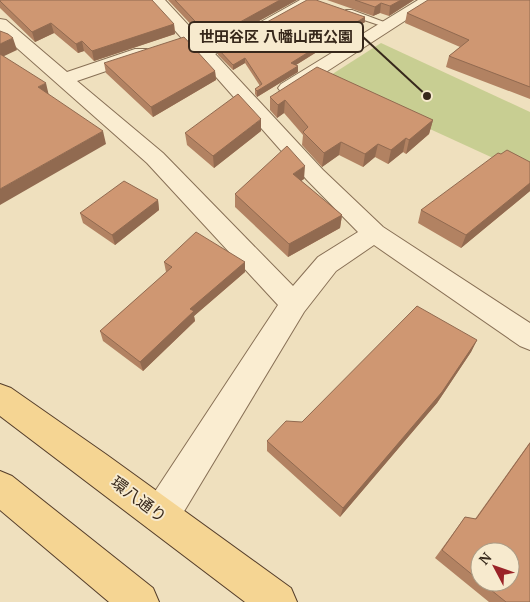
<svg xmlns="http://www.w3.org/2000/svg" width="530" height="602" viewBox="0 0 530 602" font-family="'PT Serif','Noto Sans JP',serif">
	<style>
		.green { fill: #c8ce92 }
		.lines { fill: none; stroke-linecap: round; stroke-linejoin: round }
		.service-casing { stroke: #887056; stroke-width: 2 }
		.minor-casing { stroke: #887056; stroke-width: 2 }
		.primary-casing { stroke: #553e2b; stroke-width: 2 }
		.service { fill: #faedd1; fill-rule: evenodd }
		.minor { fill: #faedd1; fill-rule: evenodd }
		.primary { fill: #f5d593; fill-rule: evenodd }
		.wall { fill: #b28262; fill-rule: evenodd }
		.shaded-wall { fill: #916a50 }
		.building { fill: #cf9772; stroke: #916a50 }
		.labels { text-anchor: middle; stroke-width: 4; stroke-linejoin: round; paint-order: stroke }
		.near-street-label { font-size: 16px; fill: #37281b; stroke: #f7eace }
		.leader { fill: none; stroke: #37281b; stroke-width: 2 }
		.callout-dot { fill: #37281b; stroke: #f7eace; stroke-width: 2 }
		.callout { fill: #f7eace; stroke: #37281b; stroke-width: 2 }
		.callout-label { font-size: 15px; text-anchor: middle; font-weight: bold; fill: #37281b }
	</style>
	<rect width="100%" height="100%" fill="#efe0be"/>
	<path class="green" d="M 381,43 L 530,112 L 530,175 L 323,80 Z"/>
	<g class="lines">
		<g class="service-casing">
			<path id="service" d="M 300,0 L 310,0 L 210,57 L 202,55 Z
				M 346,10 L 352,10 L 392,25 L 388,28 L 346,14 Z"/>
		</g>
		<g class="minor-casing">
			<path id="minor" d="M 148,0 L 165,0 L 323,170 L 383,227 L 530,323 L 530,350 L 520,346 L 374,245 L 336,271 L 304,312 L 174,528 L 161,533 L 148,528 L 143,515 L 148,502 L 278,305 L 147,163 L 0,33 L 0,19 L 6,20 L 67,72 L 135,49 L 147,49 L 150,53 L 147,57 L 77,81 L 163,153 L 293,286 L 318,257 L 358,232 L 307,180 Z
				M 418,0 L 437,0 L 295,92 L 281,92 L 278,88 L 281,84 Z"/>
		</g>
		<g class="primary-casing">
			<path id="primary" d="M 0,384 L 11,388 L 107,455 L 291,588 L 297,602 L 245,602 L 0,416 Z
				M 0,471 L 12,476 L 153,588 L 159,602 L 109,602 L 0,510 Z"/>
		</g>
		<use href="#service" class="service"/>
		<use href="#minor" class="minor"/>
		<use href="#primary" class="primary"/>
	</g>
	<path class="wall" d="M 0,0 L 174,24 L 175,34 L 94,61 L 84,51 L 78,53 L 54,33 L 35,42 L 0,8 Z
		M 168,0 L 297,0 L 212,47 Z
		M 327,0 L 414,0 L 389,16 L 380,13 L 373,16 Z
		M 530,0 L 530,99 L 446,67 L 449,56 L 460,47 L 405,23 L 407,13 Z
		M 365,17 L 365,22 L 296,65 L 298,72 L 257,97 L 255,94 L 255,89 L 260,86 L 245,63 L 233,70 L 218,55 L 218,49 Z
		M 104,63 L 215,71 L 216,80 L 153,117 L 106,73 Z
		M 270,97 L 433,120 L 429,134 L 406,154 L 403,152 L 388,164 L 375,157 L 363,167 L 339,155 L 322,167 L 302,145 L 303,135 L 284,113 L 277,118 L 270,110 Z
		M 261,131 L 214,168 L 187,145 L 185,133 Z
		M 501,154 L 530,162 L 530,191 L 461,248 L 418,223 L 421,210 Z
		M 304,179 L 301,181 L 342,215 L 340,228 L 288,257 L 235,207 L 235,194 Z
		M 158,200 L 159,210 L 115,245 L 83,223 L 80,213 Z
		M 164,262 L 245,262 L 245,272 L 194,316 L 195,321 L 143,371 L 103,341 L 100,331 L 167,272 L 166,272 Z
		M 477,340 L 471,352 L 437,403 L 340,517 L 267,451 L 267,441 L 302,422 Z
		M 530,442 L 530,602 L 489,602 L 435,558 L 465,517 L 475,519 ZM 480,552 L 510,582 L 480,582 Z"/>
	<path class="shaded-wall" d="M 280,0 L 297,0 L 212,47 L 211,38 Z
		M 401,0 L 414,0 L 389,16 L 390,6 Z
		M 381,3 L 380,13 L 373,16 L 375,7 Z
		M 365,17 L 365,22 L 291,68 L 291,63 Z
		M 51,23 L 54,33 L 35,42 L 32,32 Z
		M 174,24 L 175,34 L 94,61 L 92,51 Z
		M 13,38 L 17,50 L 0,58 L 0,44 Z
		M 82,41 L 84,51 L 78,53 L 76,44 Z
		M 245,58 L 245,63 L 233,70 L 233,65 Z
		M 298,66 L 298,72 L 257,97 L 257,91 Z
		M 215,71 L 216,80 L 153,117 L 151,107 Z
		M 46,83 L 49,96 L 38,87 Z
		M 285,100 L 284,113 L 277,118 L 278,105 Z
		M 261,119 L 261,131 L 214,168 L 213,156 Z
		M 433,120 L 429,134 L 406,154 L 409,140 Z
		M 103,131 L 106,144 L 0,205 L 0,189 Z
		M 406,138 L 403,152 L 388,164 L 391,150 Z
		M 341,142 L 339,155 L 322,167 L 324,153 Z
		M 378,144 L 375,157 L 363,167 L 365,154 Z
		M 305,166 L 304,179 L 292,187 L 293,174 Z
		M 530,183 L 530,191 L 461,248 L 466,235 Z
		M 158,200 L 159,210 L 115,245 L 112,235 Z
		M 342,215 L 340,228 L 288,257 L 289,244 Z
		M 245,262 L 245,272 L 194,316 L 195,321 L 143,371 L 140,362 L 190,309 Z
		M 477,340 L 471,352 L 437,403 L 340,517 L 343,508 Z"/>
	<path class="building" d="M 0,0 L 152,0 L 174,24 L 92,51 L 82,41 L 76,44 L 51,23 L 32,32 L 0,1 Z
		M 175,0 L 280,0 L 211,38 Z
		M 307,0 L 316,0 L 365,17 L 291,63 L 298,66 L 257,91 L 255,89 L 262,84 L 245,58 L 233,65 L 218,49 Z
		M 355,0 L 401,0 L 390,6 L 381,3 L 375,7 Z
		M 428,0 L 530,0 L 530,87 L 449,56 L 469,40 L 407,13 Z
		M 0,31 L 8,34 L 13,38 L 0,44 Z
		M 184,37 L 215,71 L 151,107 L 104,63 Z
		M 0,54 L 46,83 L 38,87 L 103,131 L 0,189 Z
		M 317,67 L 433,120 L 409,140 L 406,138 L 391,150 L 378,144 L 365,154 L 341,142 L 324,153 L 303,132 L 308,127 L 285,100 L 278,105 L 270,97 Z
		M 238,94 L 261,119 L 213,156 L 185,133 Z
		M 287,146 L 305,166 L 293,174 L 342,215 L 289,244 L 235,194 Z
		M 507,150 L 530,162 L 530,183 L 466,235 L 421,210 L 498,153 L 501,154 Z
		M 124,181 L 158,200 L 112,235 L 80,213 Z
		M 196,232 L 245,262 L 190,309 L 194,311 L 140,362 L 100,331 L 172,267 L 164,262 Z
		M 417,306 L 477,340 L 442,392 L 343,508 L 267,441 L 286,421 L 302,422 Z
		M 530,443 L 530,602 L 506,602 L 481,582 L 510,582 L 510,552 L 480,552 L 480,581 L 442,550 L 465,517 L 476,519 Z"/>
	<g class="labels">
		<g class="near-street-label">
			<text transform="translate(139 499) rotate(37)" y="6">環八通り</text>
		</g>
	</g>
	<path class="leader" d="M427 96L363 37"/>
	<circle class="callout-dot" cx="427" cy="96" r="5"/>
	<rect class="callout" x="189" y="22" width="174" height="30" rx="5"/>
	<g class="callout-label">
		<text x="276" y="42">世田谷区 八幡山西公園</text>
	</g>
	<g transform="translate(495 567) rotate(311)"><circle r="24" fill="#f7eace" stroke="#aa9c86"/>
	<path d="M0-4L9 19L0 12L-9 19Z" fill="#9a2327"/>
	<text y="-8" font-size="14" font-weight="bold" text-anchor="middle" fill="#37281b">N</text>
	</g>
</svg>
